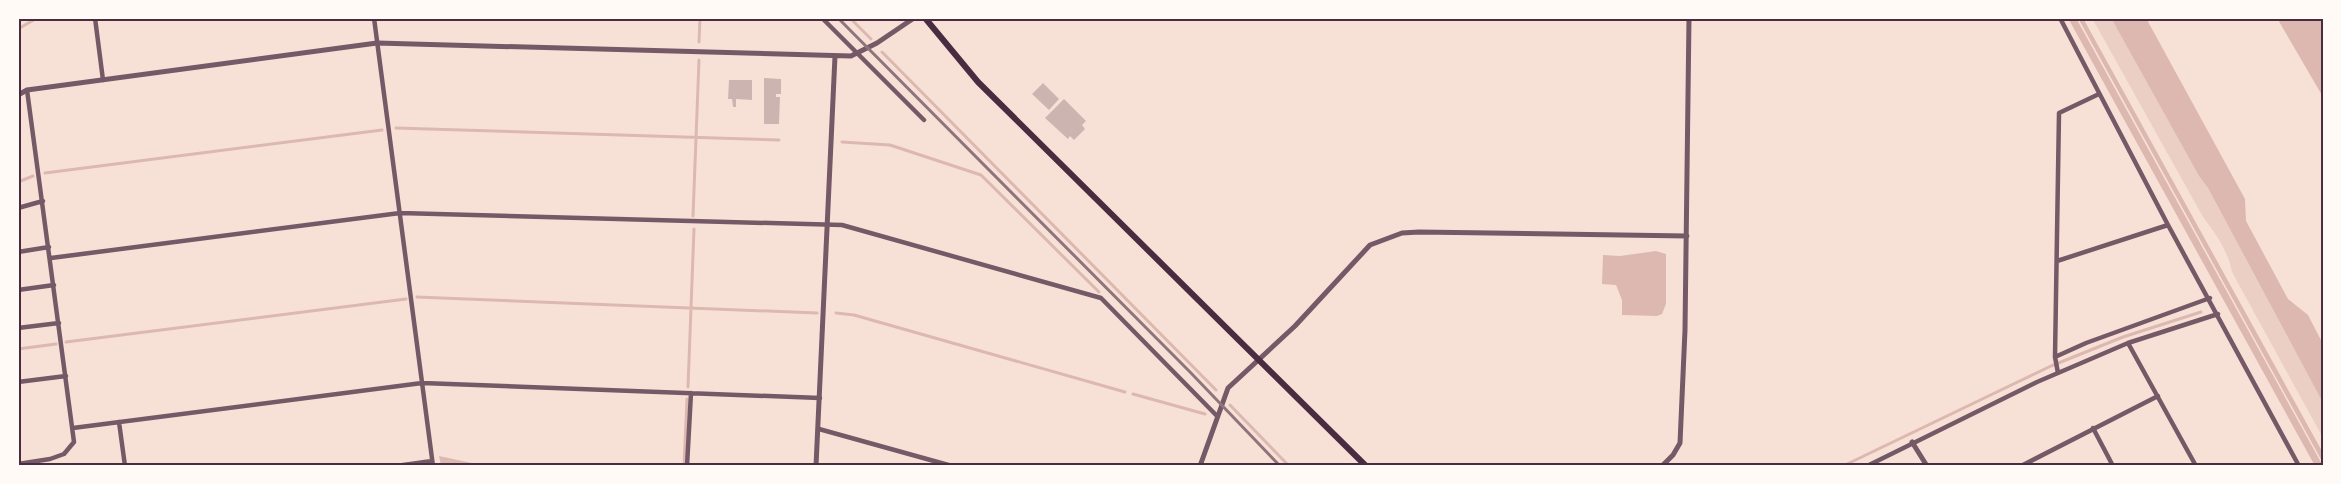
<svg xmlns="http://www.w3.org/2000/svg" width="2341" height="484" viewBox="0 0 2341 484" font-family="Helvetica,sans-serif">
	<style>
		.green { fill: #ebcfc5 }
		.water { fill: #dcb8b0 }
		.lines { fill: none; stroke-linecap: round; stroke-linejoin: round }
		.stream { stroke: #dcb8b0; stroke-width: 3 }
		.building { fill: #ccb4b1 }
		.minor { stroke: #755966; stroke-width: 4.5 }
		.tertiary { stroke: #755966; stroke-width: 5 }
		.secondary { stroke: #4a2c40; stroke-width: 6 }
		.rail { stroke: #8f747c; stroke-width: 3 }
		.neatline { fill: none; stroke: #4a2c40; stroke-width: 2 }
	</style>
	<rect width="100%" height="100%" fill="#f7e1d7"/>
	<path class="green" d="M 2092,18 L 2111,18 L 2199,176 L 2208,188 L 2323,403 L 2323,438 L 2232,272 C 2228,251 2216,234 2203,217 Z"/>
	<path class="water" d="M 2068,18 L 2076,18 L 2323,466 L 2315,466 Z
		M 2078,18 L 2083,18 L 2323,453 L 2323,463 Z
		M 2111,18 L 2146,18 L 2245,199 L 2246,221 L 2288,299 L 2308,315 L 2323,344 L 2323,403 L 2208,188 L 2199,176 Z
		M 2277,18 L 2323,18 L 2323,97 Z
		M 1656,251 L 1666,254 L 1666,304 L 1662,314 L 1657,316 L 1622,315 L 1622,300 L 1616,285 L 1602,284 L 1603,255 L 1620,256 Z
		M 439,456 L 486,466 L 441,465 Z"/>
	<g class="lines">
		<path class="stream" d="M 850,18 L 871,39
			M 18,29 L 37,18
			M 699,42 L 700,18
			M 882,52 L 1216,390
			M 396,128 L 779,140
			M 842,142 L 890,145 L 981,175 L 1099,292
			M 45,173 L 382,130
			M 18,182 L 33,176
			M 693,216 L 699,60
			M 417,297 L 817,313
			M 836,313 L 854,315 L 1125,392
			M 66,342 L 406,299
			M 18,349 L 56,344
			M 688,387 L 694,229
			M 1133,394 L 1205,414
			M 1230,405 L 1289,466
			M 684,466 L 687,399
			M 1843,466 L 2051,366 L 2123,337 L 2201,312"/>
	</g>
	<path class="building" d="M 764,78 L 781,79 L 781,94 L 776,94 L 776,97 L 780,97 L 779,124 L 764,124 Z
		M 729,80 L 752,80 L 752,100 L 736,99 L 736,107 L 733,107 L 732,99 L 728,99 Z
		M 1043,83 L 1059,99 L 1049,110 L 1032,94 Z
		M 1064,99 L 1086,121 L 1082,125 L 1085,129 L 1074,140 L 1070,136 L 1068,139 L 1045,118 Z"/>
	<g class="lines">
		<path class="minor" d="M 95,18 L 103,80
			M 374,18 L 433,466
			M 822,18 L 924,120
			M 2060,18 L 2168,225 L 2299,466
			M 18,208 L 43,201
			M 18,252 L 49,247
			M 51,258 L 400,213 L 842,225 L 1101,298 L 1217,416
			M 2057,261 L 2168,225
			M 18,290 L 54,285
			M 18,328 L 59,323
			M 2128,343 L 2196,466
			M 2055,357 L 2086,343 L 2210,298
			M 2058,373 L 2055,357 L 2059,113 L 2099,94
			M 18,382 L 66,376
			M 119,422 L 125,466
			M 73,428 L 422,383 L 820,398
			M 2093,428 L 2113,466
			M 819,429 L 952,466
			M 18,464 L 50,459 L 64,454 L 74,442 L 27,90
			M 396,466 L 432,461
			M 687,466 L 691,393
			M 1867,466 L 2037,382 L 2128,343 L 2218,314
			M 2021,466 L 2158,396"/>
		<path class="tertiary" d="M 18,95 L 27,90 L 377,43 L 851,56 L 877,43 L 914,18
			M 1912,442 L 1927,466
			M 816,466 L 835,56
			M 1200,466 L 1228,388 L 1295,326 L 1370,245 L 1402,233 L 1419,232 L 1687,236
			M 1662,466 L 1673,455 L 1680,443 L 1685,330 L 1689,18"/>
		<path class="secondary" d="M 925,18 L 978,82 L 1366,466"/>
		<path class="rail" d="M 838,18 L 1191,373 L 1280,466"/>
	</g>
	<rect width="2341" height="484" fill="none" stroke="#fffaf5" stroke-width="39"/>
	<rect x="20" y="20" width="2302" height="444" class="neatline"/>
</svg>
